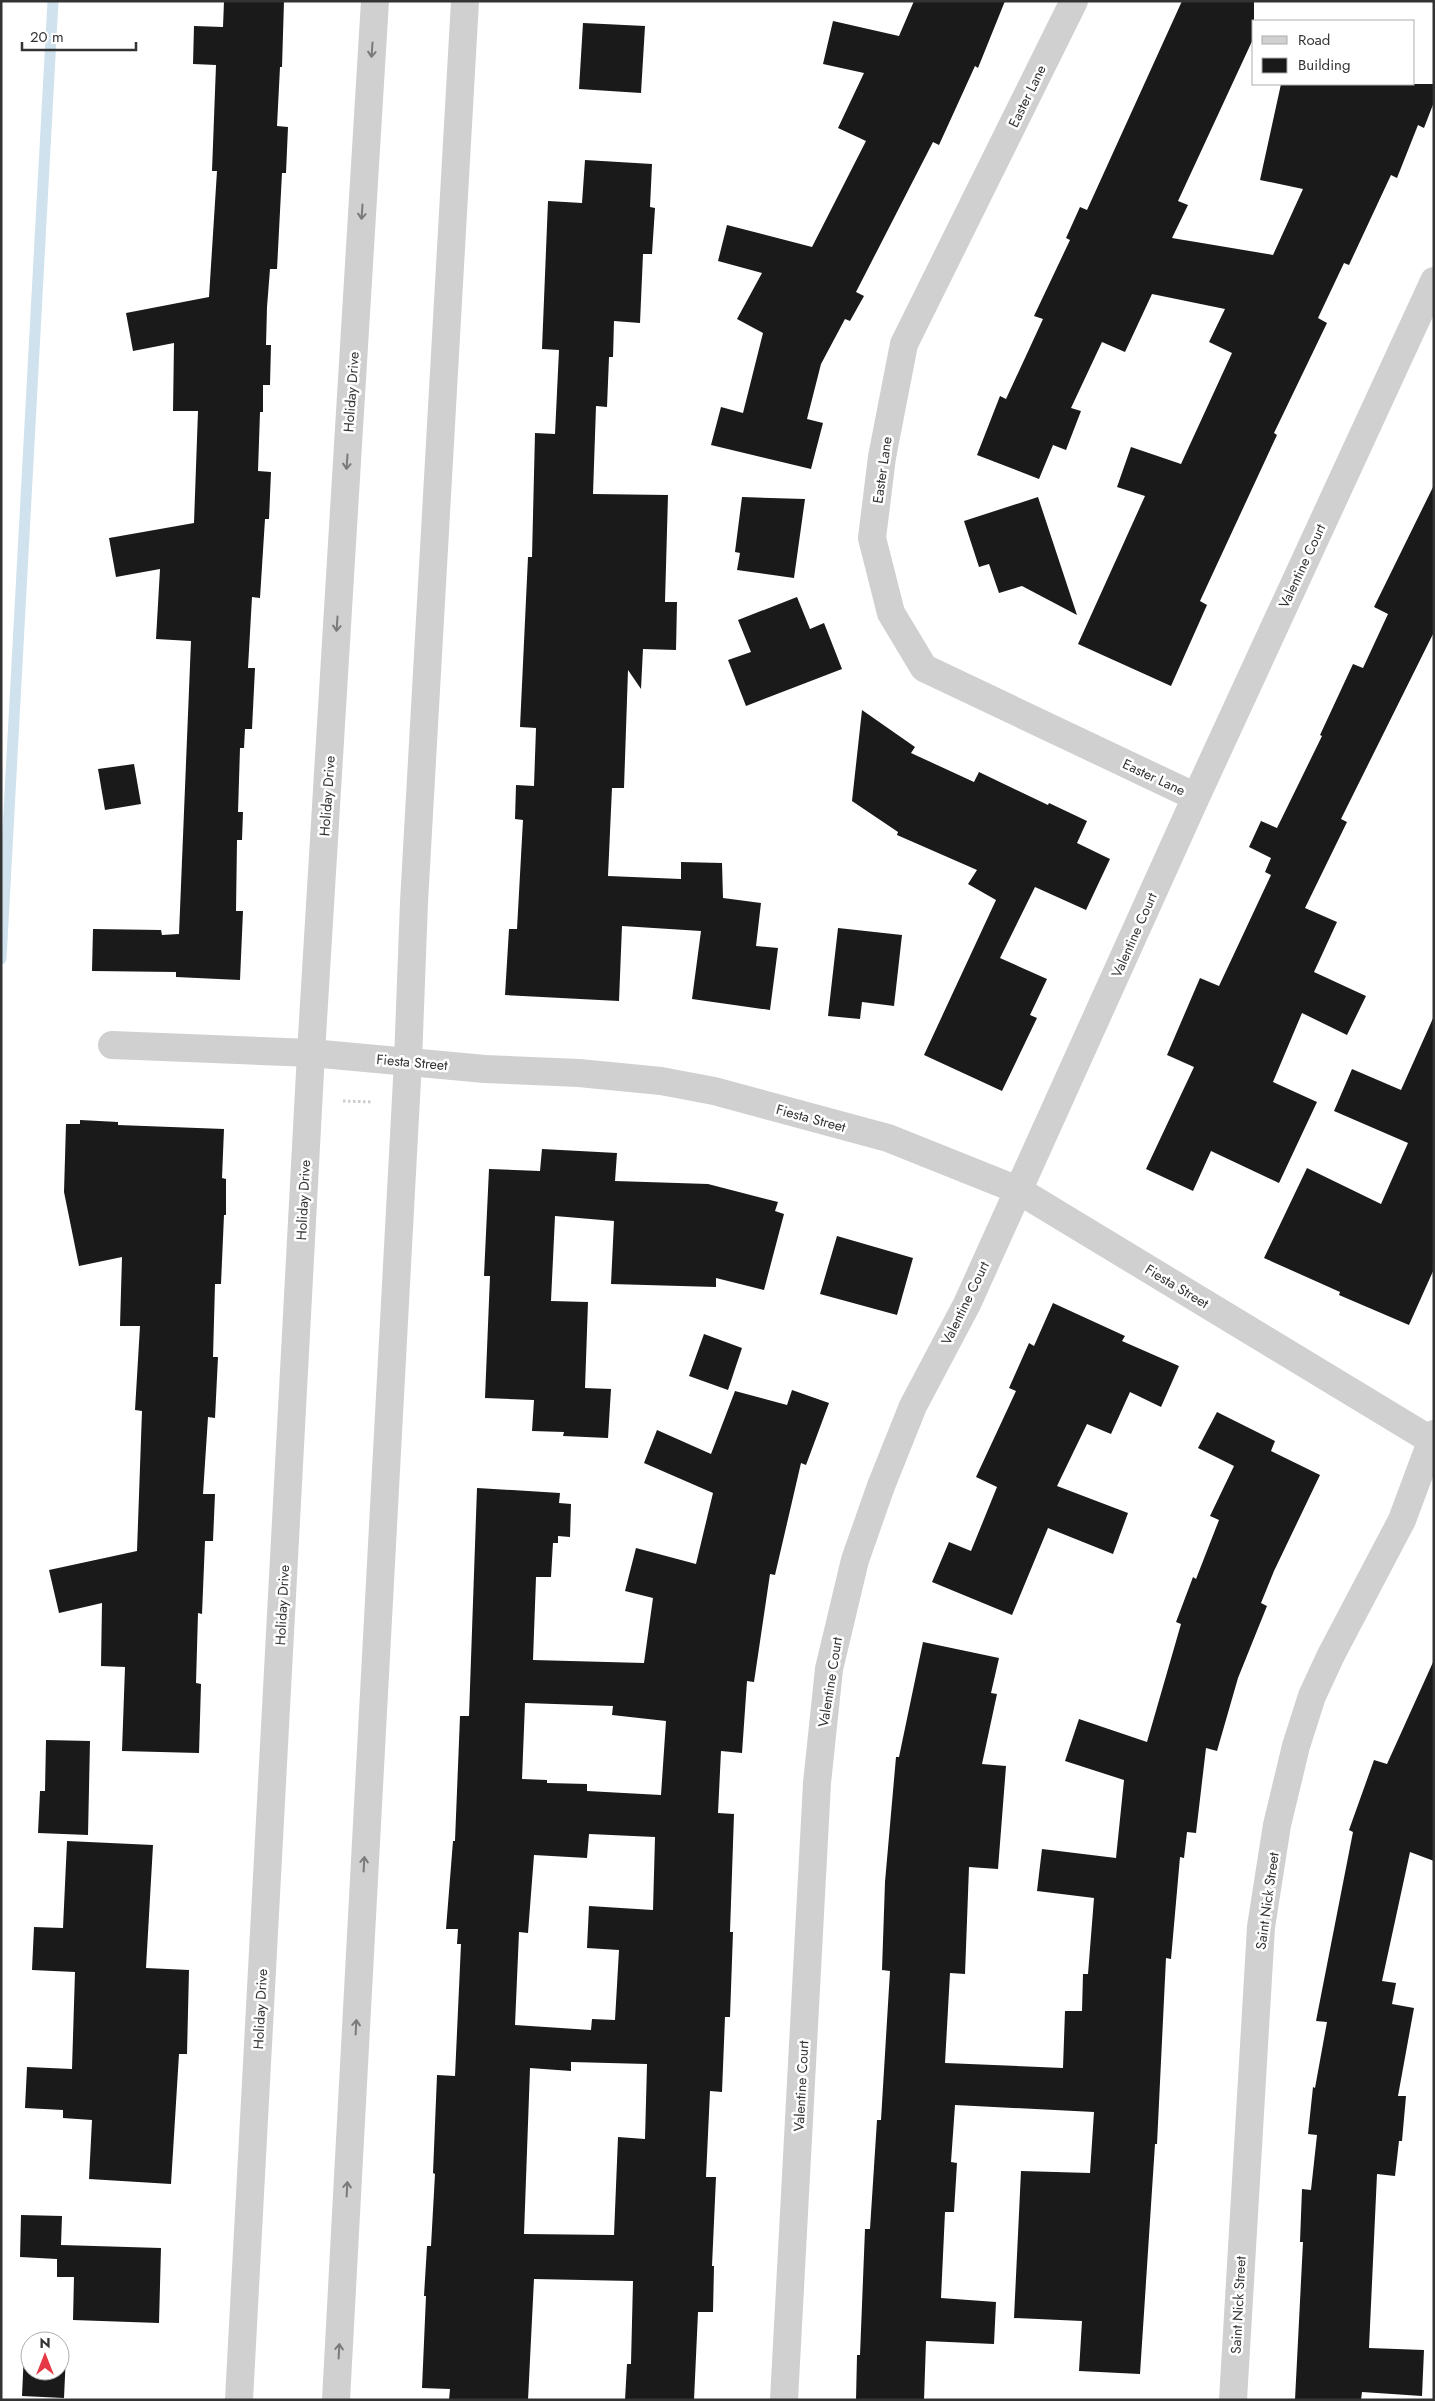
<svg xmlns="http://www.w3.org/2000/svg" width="1435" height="2401" viewBox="0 0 1435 2401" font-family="Jost,sans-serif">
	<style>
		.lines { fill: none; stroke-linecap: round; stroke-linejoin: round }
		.stream { stroke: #cfe2ee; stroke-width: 11 }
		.building { fill: #1a1a1a; fill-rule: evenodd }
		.path { stroke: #cdcdcd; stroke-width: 3; stroke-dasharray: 2.5 2.5; stroke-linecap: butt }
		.minor { stroke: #d0d0d0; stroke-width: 28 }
		.tertiary { stroke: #d0d0d0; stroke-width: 28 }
		.oneway { stroke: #7a7a7a }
		.labels { text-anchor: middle; stroke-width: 5; stroke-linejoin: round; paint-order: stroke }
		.street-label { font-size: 14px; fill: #333; stroke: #fff }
	</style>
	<rect width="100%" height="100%" fill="#fff"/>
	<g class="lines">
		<path class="stream" d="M 1,959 L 53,1"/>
	</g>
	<path class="building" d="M 224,1 L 284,1 L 282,67 L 280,67 L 277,126 L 288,127 L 286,173 L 282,173 L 277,269 L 270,269 L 267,307 L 266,345 L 271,345 L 270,385 L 263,385 L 263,412 L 260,412 L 258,471 L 271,472 L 269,519 L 265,519 L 260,598 L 252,597 L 248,668 L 255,668 L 252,729 L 245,729 L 244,748 L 240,748 L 238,812 L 243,812 L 242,840 L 237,840 L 236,911 L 243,911 L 240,980 L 176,977 L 176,972 L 92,971 L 93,929 L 161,930 L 162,935 L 179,934 L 191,641 L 156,639 L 160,569 L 116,577 L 109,538 L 194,523 L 198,411 L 173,411 L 174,343 L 133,351 L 126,313 L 209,297 L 217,171 L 212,171 L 216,65 L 193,64 L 194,26 L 223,27 Z
		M 914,1 L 1005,1 L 978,68 L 975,66 L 939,145 L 933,142 L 856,292 L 864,296 L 850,321 L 845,319 L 821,364 L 807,419 L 823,423 L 811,469 L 711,445 L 721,407 L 743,413 L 763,333 L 737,319 L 762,273 L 718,261 L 727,225 L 812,247 L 866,141 L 838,128 L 864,73 L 823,64 L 833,21 L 899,36 Z
		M 1182,1 L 1254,1 L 1254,37 L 1178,201 L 1188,205 L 1172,238 L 1273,255 L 1303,189 L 1260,180 L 1281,84 L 1434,84 L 1434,102 L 1424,128 L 1418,125 L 1397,178 L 1391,175 L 1349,265 L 1344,263 L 1318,318 L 1327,323 L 1274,433 L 1277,435 L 1200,601 L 1207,605 L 1171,686 L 1078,644 L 1145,496 L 1117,487 L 1131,447 L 1181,464 L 1232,353 L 1209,342 L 1225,309 L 1152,294 L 1125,352 L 1102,342 L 1071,408 L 1081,411 L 1066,450 L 1053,445 L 1039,479 L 977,455 L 1000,396 L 1006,399 L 1043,319 L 1034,316 L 1070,240 L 1066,238 L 1080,207 L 1087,210 Z
		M 583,23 L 645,26 L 641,93 L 579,89 Z
		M 585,160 L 652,164 L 650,207 L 655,208 L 652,254 L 643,254 L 640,323 L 614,321 L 613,357 L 609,357 L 607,407 L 596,406 L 593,494 L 668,495 L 665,602 L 677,602 L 676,650 L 643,649 L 641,689 L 628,670 L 624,788 L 612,788 L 608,876 L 681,879 L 681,862 L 722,863 L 723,898 L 761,903 L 756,946 L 778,948 L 770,1010 L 692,999 L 701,931 L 622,926 L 619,1001 L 505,995 L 509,929 L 517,929 L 523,820 L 515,819 L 516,785 L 534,786 L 536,728 L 520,727 L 528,557 L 532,557 L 535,433 L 555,434 L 559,350 L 542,349 L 548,201 L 582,203 Z
		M 1434,485 L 1434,632 L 1341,819 L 1347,822 L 1305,908 L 1337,922 L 1314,972 L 1366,996 L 1347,1035 L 1302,1013 L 1273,1082 L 1317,1102 L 1279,1183 L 1211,1151 L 1193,1191 L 1146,1169 L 1194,1067 L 1167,1055 L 1200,978 L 1219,986 L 1271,875 L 1265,872 L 1271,858 L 1249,847 L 1261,821 L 1277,828 L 1322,736 L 1320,735 L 1353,664 L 1363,668 L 1388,614 L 1374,607 Z
		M 742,497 L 805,499 L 794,578 L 737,570 L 740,553 L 735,552 Z
		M 1038,497 L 1077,615 L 1022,586 L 999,593 L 989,564 L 979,567 L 964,521 Z
		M 797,597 L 810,629 L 824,623 L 842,669 L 746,706 L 728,660 L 751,652 L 738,620 Z
		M 862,710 L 915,747 L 911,753 L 974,782 L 979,772 L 1048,805 L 1049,803 L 1087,821 L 1077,843 L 1110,859 L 1086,910 L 1035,887 L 1000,958 L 1047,979 L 1030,1015 L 1037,1018 L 1002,1091 L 924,1055 L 996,900 L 968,884 L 977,870 L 897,835 L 898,832 L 852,801 Z
		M 134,764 L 141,804 L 105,810 L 98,769 Z
		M 838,928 L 902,935 L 894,1006 L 862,1002 L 860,1019 L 828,1016 Z
		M 1434,1016 L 1434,1269 L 1409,1325 L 1339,1295 L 1340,1292 L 1264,1258 L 1307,1168 L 1381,1204 L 1408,1143 L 1334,1111 L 1352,1069 L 1401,1090 Z
		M 80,1120 L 118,1122 L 118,1125 L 224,1129 L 222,1178 L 226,1179 L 226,1215 L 224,1215 L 221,1284 L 215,1284 L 213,1357 L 218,1357 L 215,1418 L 208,1417 L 203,1494 L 215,1494 L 213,1541 L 205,1541 L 202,1614 L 198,1613 L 196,1683 L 201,1684 L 199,1753 L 122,1751 L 125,1667 L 101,1666 L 102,1603 L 59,1613 L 49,1570 L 137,1551 L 142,1411 L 135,1410 L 140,1326 L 120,1326 L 122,1257 L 79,1266 L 64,1192 L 66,1124 L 80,1124 Z
		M 542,1149 L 617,1153 L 615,1181 L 708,1184 L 778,1202 L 775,1211 L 784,1214 L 764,1290 L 716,1278 L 716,1287 L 611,1284 L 614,1221 L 555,1216 L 551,1301 L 588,1302 L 585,1388 L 611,1389 L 608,1438 L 563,1436 L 564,1432 L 532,1431 L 534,1400 L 485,1398 L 490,1276 L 484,1276 L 489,1169 L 540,1171 Z
		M 837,1236 L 913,1258 L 897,1315 L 820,1294 Z
		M 1053,1303 L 1125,1336 L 1122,1341 L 1179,1366 L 1161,1407 L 1130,1392 L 1111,1434 L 1087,1424 L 1057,1486 L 1128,1513 L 1113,1554 L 1048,1528 L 1012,1615 L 932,1582 L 949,1542 L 971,1551 L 997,1487 L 976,1477 L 1016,1391 L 1009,1388 L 1029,1343 L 1034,1346 Z
		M 704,1334 L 742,1348 L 728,1390 L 689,1376 Z
		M 792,1390 L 829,1403 L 806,1465 L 801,1463 L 775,1575 L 770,1574 L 754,1682 L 747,1681 L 742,1753 L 721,1751 L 718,1813 L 734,1814 L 730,1932 L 733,1932 L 730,2017 L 725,2017 L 722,2092 L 710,2091 L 706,2177 L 716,2177 L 712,2266 L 714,2266 L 713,2312 L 698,2312 L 694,2400 L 625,2400 L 627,2364 L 631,2364 L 633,2281 L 534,2279 L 528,2400 L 449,2400 L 450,2389 L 422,2388 L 426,2296 L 424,2296 L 427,2246 L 431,2246 L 435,2174 L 433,2173 L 437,2075 L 455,2076 L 461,1944 L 457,1944 L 458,1929 L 446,1929 L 453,1841 L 455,1841 L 460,1716 L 469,1716 L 477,1488 L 560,1493 L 559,1503 L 571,1504 L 570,1537 L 558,1536 L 558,1543 L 553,1543 L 551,1577 L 536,1577 L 533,1660 L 644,1663 L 653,1598 L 625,1591 L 636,1548 L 696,1564 L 713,1493 L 644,1463 L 657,1430 L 711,1454 L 735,1391 L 787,1405 ZM 525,1703 L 613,1706 L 612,1715 L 666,1721 L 661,1795 L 587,1791 L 587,1784 L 547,1783 L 547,1780 L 522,1779 ZM 589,1834 L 655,1837 L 653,1910 L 589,1906 L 587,1948 L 619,1950 L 615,2020 L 592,2019 L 591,2030 L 515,2025 L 519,1932 L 528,1933 L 534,1855 L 587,1858 ZM 571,2062 L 647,2064 L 645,2139 L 618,2137 L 614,2235 L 524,2234 L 530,2068 L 571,2071 Z
		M 1217,1412 L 1275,1441 L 1271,1451 L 1320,1475 L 1274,1571 L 1261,1603 L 1267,1606 L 1238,1678 L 1217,1751 L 1206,1748 L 1196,1833 L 1187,1832 L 1184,1858 L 1180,1857 L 1171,1959 L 1166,1958 L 1157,2144 L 1155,2144 L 1140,2374 L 1079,2371 L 1082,2321 L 1014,2318 L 1021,2171 L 1090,2173 L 1094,2112 L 955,2105 L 951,2162 L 957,2163 L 954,2212 L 945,2212 L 941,2298 L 996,2302 L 994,2344 L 926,2341 L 924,2400 L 856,2400 L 857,2355 L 860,2355 L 865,2229 L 870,2229 L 877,2120 L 881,2120 L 890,1971 L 882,1970 L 885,1882 L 896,1757 L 899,1757 L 923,1642 L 999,1658 L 991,1693 L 997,1694 L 982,1764 L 1006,1766 L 998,1869 L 969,1867 L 965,1974 L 950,1973 L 945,2063 L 1063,2068 L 1065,2011 L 1082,2011 L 1083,1974 L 1088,1974 L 1094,1898 L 1037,1891 L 1042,1849 L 1116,1858 L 1124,1780 L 1065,1761 L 1079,1719 L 1147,1742 L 1181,1624 L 1176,1622 L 1193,1577 L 1196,1579 L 1219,1520 L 1210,1516 L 1234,1466 L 1198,1448 Z
		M 1434,1660 L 1434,1861 L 1410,1852 L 1382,1981 L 1396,1983 L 1392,2004 L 1414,2008 L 1398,2096 L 1406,2096 L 1402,2141 L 1399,2141 L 1395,2176 L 1377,2174 L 1369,2348 L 1424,2350 L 1422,2396 L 1362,2392 L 1361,2400 L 1295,2400 L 1303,2242 L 1300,2242 L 1302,2189 L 1311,2190 L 1317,2135 L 1308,2134 L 1313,2087 L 1315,2088 L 1327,2022 L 1316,2021 L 1353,1832 L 1349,1830 L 1374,1760 L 1387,1764 Z
		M 46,1740 L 90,1741 L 88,1835 L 38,1833 L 40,1791 L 45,1791 Z
		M 67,1841 L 153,1845 L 146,1968 L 189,1970 L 187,2054 L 179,2054 L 171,2184 L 89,2179 L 92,2120 L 63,2118 L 63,2110 L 25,2108 L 27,2067 L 72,2069 L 75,1972 L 32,1970 L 34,1927 L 63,1928 Z
		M 21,2215 L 62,2216 L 61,2245 L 161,2248 L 159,2323 L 73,2320 L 74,2277 L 57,2277 L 57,2259 L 20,2257 Z
		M 24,2352 L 30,2352 L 30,2371 L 60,2371 L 60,2354 L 66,2354 L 64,2398 L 22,2396 Z"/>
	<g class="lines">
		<path class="path" d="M 343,1101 L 372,1102"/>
		<path class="minor" d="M 1074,1 L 904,344 L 882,457 L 872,538 L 891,613 L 924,668 L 1196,797
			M 112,1045 L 311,1053 L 485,1069 L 579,1073 L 661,1081 L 714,1091 L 888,1138 L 1018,1190 L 1434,1442
			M 784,2400 L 817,1783 L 829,1669 L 855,1560 L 881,1486 L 913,1406 L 967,1304 L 1196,797 L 1434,281
			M 1233,2400 L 1261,1927 L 1277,1825 L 1296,1746 L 1312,1696 L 1331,1655 L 1402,1520 L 1434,1434"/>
		<path class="tertiary" d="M 239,2400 L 311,1053 L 375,1
			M 336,2400 L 408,1061 L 414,902 L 465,1"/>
	</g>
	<defs><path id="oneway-shaft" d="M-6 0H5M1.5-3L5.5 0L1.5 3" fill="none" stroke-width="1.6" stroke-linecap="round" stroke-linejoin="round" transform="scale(1.25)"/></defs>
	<g class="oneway">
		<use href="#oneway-shaft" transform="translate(372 50) rotate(94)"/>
		<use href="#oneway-shaft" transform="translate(362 212) rotate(94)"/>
		<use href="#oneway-shaft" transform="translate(347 462) rotate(94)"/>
		<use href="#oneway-shaft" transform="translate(337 624) rotate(94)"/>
		<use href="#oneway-shaft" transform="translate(364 1864) rotate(-87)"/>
		<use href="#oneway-shaft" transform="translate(356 2027) rotate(-87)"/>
		<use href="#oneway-shaft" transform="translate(347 2189) rotate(-87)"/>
		<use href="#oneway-shaft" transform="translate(339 2351) rotate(-87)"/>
	</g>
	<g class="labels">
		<g class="street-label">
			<text transform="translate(1027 96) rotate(-64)" y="5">Easter Lane</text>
			<text transform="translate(351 392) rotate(-86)" y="5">Holiday Drive</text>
			<text transform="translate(882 470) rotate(-82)" y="5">Easter Lane</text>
			<text transform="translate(1302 566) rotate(-65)" y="5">Valentine Court</text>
			<text transform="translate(1154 777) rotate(25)" y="5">Easter Lane</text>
			<text transform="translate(327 796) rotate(-86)" y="5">Holiday Drive</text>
			<text transform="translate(1134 935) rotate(-66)" y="5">Valentine Court</text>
			<text transform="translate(412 1062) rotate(5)" y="5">Fiesta Street</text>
			<text transform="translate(811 1118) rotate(15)" y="5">Fiesta Street</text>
			<text transform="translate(303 1200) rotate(-87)" y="5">Holiday Drive</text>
			<text transform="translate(1177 1286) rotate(31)" y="5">Fiesta Street</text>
			<text transform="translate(965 1303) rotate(-64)" y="5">Valentine Court</text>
			<text transform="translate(282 1605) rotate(-87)" y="5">Holiday Drive</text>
			<text transform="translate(830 1682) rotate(-81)" y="5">Valentine Court</text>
			<text transform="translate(1267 1901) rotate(-82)" y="5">Saint Nick Street</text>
			<text transform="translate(260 2009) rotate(-87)" y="5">Holiday Drive</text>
			<text transform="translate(801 2086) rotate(-87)" y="5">Valentine Court</text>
			<text transform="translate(1238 2305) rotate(-87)" y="5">Saint Nick Street</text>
		</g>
	</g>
	<rect width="1435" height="2401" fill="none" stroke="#333333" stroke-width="5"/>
	<rect x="1252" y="20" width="162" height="65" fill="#ffffff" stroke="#adadad"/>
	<rect x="1262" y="36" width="25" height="8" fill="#d0d0d0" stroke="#adadad"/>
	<text x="1298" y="45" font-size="15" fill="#333333">Road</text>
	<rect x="1262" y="58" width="25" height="15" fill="#1a1a1a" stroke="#adadad"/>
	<text x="1298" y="70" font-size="15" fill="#333333">Building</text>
	<g transform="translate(45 2356)"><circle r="24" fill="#ffffff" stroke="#adadad"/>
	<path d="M0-4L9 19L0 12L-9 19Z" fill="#e63946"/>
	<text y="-8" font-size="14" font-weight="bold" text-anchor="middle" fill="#333333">N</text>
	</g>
	<path d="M22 42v8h114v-8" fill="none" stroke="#333333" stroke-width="2.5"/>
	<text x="30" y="42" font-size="15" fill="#333333" stroke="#ffffff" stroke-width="4" paint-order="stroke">20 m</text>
</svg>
